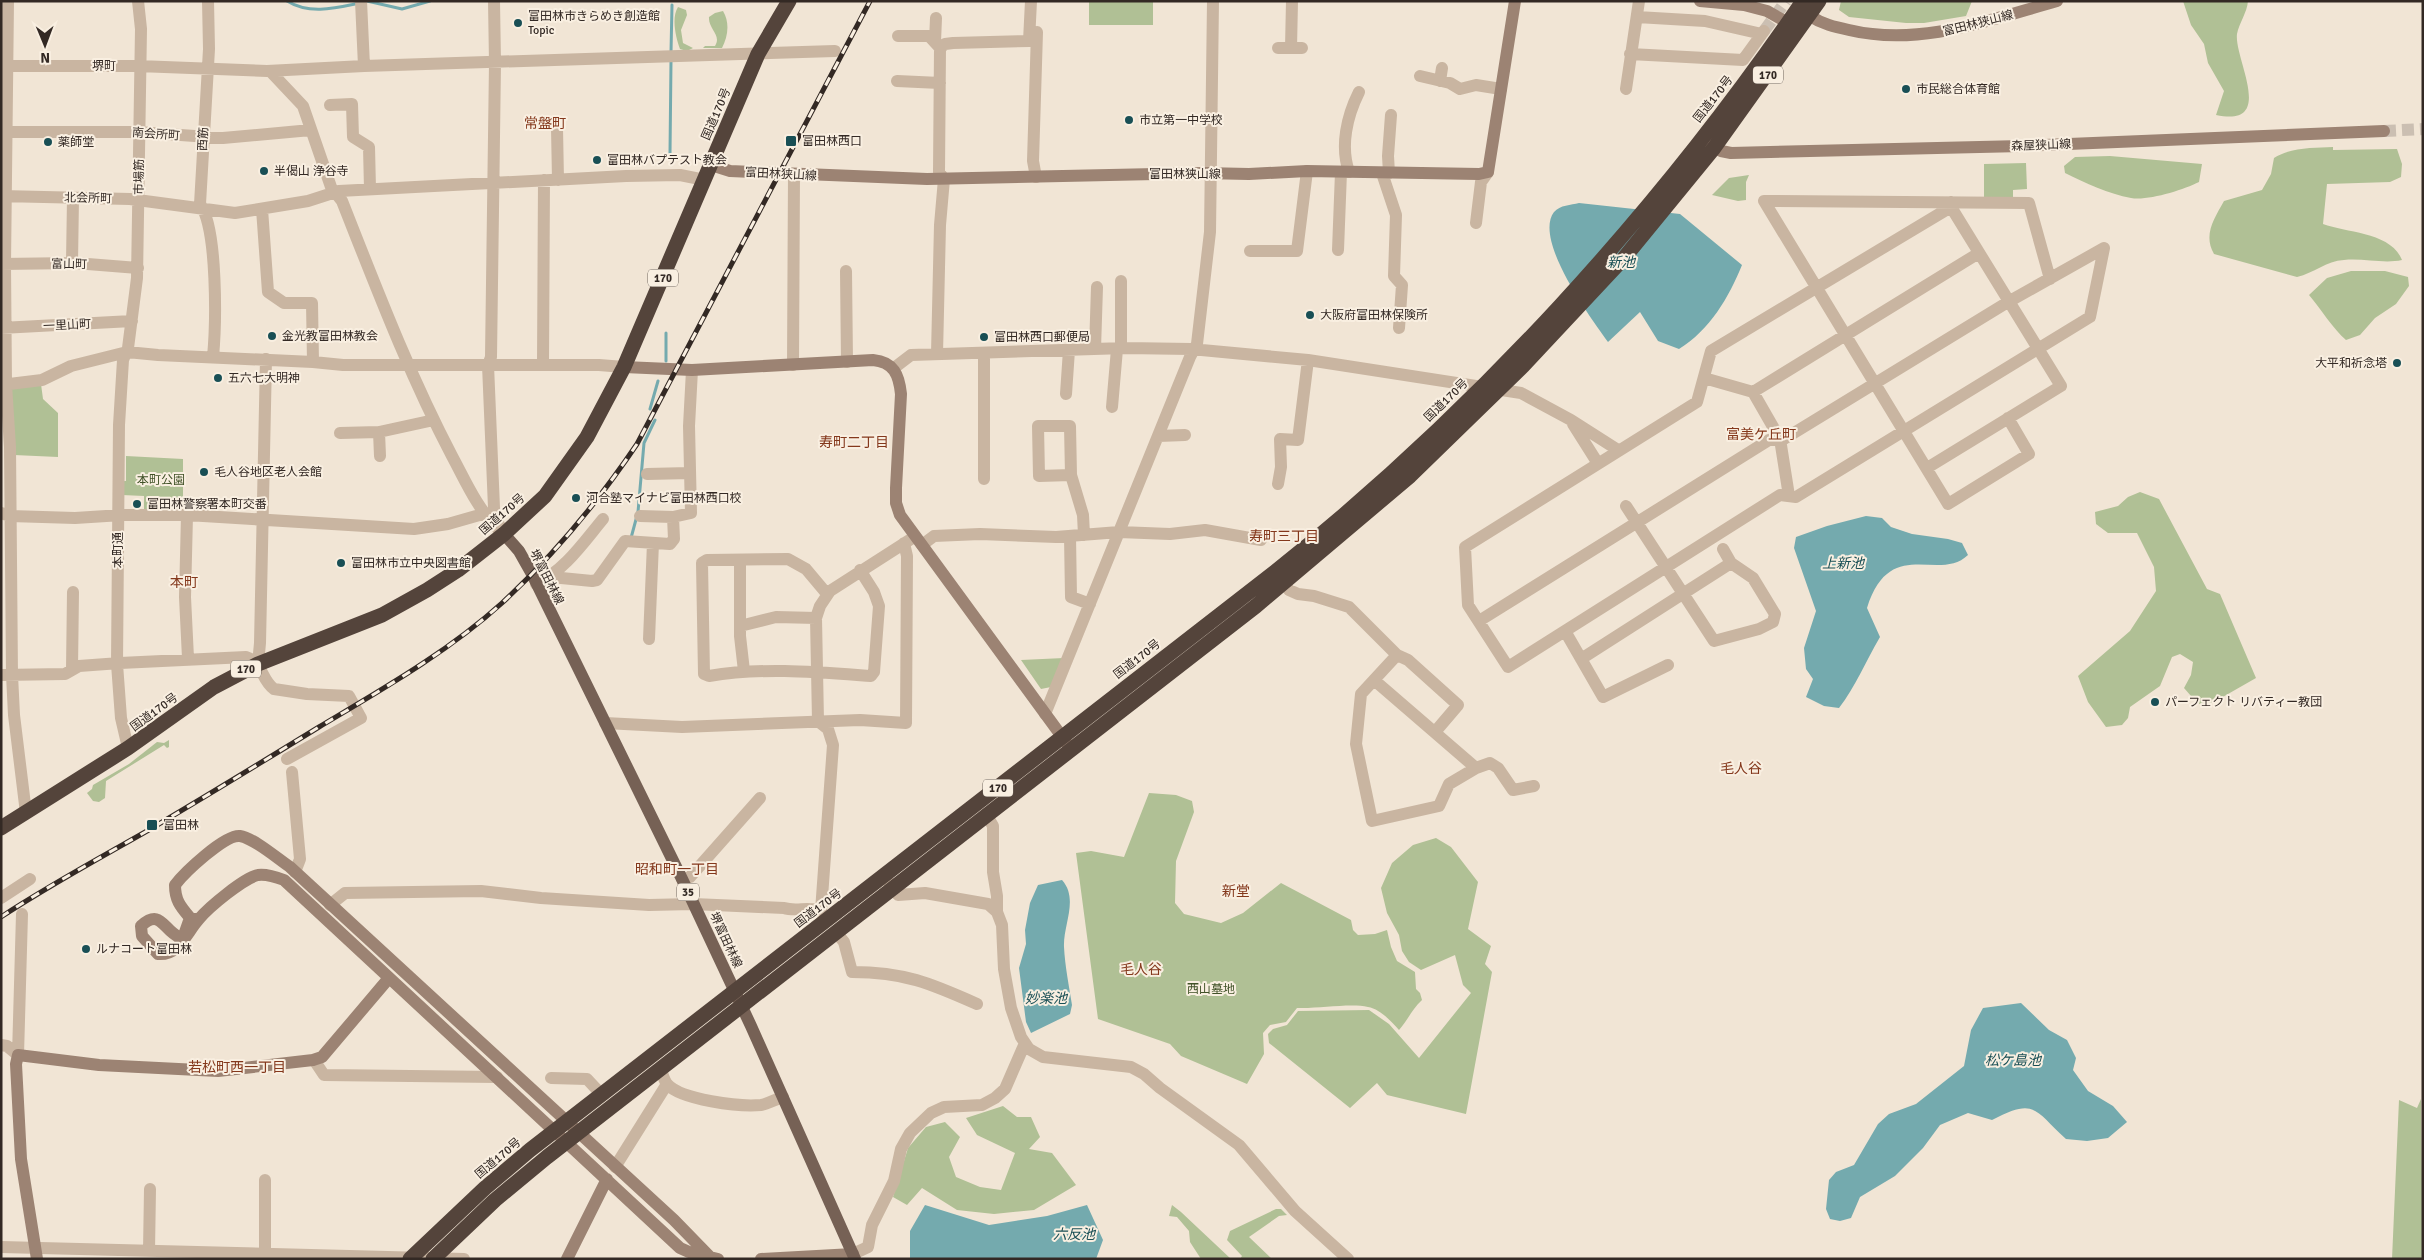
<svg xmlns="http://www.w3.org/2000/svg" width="2424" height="1260" viewBox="0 0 2424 1260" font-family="Signika,'Noto Sans JP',sans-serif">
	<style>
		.green { fill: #b0c095 }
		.water { fill: #74aaae }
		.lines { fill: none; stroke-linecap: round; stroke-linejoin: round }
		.stream { stroke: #74aaae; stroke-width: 3 }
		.street-tunnel { stroke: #cbbfb2; stroke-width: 12; stroke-dasharray: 12 6; stroke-linecap: butt }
		.secondary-tunnel { stroke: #cbbfb2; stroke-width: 12; stroke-dasharray: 12 6; stroke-linecap: butt }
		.street { stroke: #c9b5a1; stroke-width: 12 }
		.secondary { stroke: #9c8373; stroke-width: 12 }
		.primary { stroke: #766155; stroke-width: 12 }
		.highway { stroke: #54443b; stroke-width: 15 }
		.rail-casing { stroke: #332924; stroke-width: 5 }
		.rail { stroke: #f9efe1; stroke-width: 3; stroke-dasharray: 9; stroke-linecap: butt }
		.poi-dot { fill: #194f55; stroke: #f9efe1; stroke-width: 2 }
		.labels { text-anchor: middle; stroke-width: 4; stroke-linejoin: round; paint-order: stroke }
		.shield { fill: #f9efe1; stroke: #6e645d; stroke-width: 1 }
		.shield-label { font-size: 11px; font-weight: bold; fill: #332924 }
		.poi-label { font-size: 12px; fill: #332924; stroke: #f9efe1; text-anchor: start }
		.street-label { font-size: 12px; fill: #332924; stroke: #f9efe1 }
		.park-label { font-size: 12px; fill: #415228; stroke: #f9efe1 }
		.neighbourhood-label { font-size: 14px; fill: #84381c; stroke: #f9efe1 }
		.water-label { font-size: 14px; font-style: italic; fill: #194f55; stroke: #f9efe1 }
	</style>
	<rect width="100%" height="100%" fill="#f1e5d5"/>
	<path class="green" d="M 1089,1 L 1153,1 L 1153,25 L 1089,25 Z
		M 1841,1 L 1972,1 L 1966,16 L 1924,23 L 1906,23 L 1849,17 L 1839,10 Z
		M 2183,1 L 2248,1 C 2247,13 2239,23 2237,34 C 2234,59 2277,128 2216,115 L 2224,91 L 2208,63 L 2204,44 L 2191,25 Z
		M 678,7 L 686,10 L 687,15 L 681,30 L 683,43 L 693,48 L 687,51 L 680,49 C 676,38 671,18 678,7 Z
		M 723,11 C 730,23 728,36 722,48 L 703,48 L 705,46 L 715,46 C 722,35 708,29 709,17 L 715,13 Z
		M 2333,147 L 2333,150 L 2397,149 L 2402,164 L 2401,177 L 2390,182 L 2327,184 L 2323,224 C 2347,233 2391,232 2402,260 C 2384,264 2363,258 2344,260 C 2326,261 2314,273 2297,277 L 2214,254 C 2203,235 2214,219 2224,201 L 2262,190 L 2271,174 L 2274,158 C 2291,147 2314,148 2333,147 Z
		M 2110,156 L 2202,164 L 2199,182 C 2183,190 2148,201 2131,198 C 2109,194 2085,183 2065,173 L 2064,166 L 2075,157 Z
		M 2026,163 L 2027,189 L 2013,190 L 2013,197 L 1984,197 L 1984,164 Z
		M 1749,175 L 1746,182 L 1746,200 L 1738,201 L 1712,195 L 1729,178 Z
		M 2351,271 L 2385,271 L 2408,277 L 2409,286 L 2396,304 L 2375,318 L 2360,335 L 2346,340 C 2334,330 2320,308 2309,295 L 2327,278 Z
		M 41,384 L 43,399 L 58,413 L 58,457 L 14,455 L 10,387 Z
		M 126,456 L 183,459 L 183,507 L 178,511 L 144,510 L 144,496 L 122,495 L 122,481 L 126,481 Z
		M 2140,492 L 2159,499 L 2207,589 L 2220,594 L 2256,678 L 2214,702 L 2198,704 L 2184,688 L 2191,675 L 2193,662 L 2180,654 L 2172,657 L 2160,686 L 2130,707 L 2128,718 L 2122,725 L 2106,727 L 2088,702 L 2078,676 L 2130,631 L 2156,591 L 2154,567 L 2137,533 L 2108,533 L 2096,524 L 2095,512 L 2118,506 L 2128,497 Z
		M 1064,658 L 1051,687 L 1041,689 L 1021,660 Z
		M 169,740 L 169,747 L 167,748 L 164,745 L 106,781 L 105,798 L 99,802 L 93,801 L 87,793 L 92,789 L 93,785 L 129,764 L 157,742 L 164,743 Z
		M 1149,793 L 1176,795 L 1192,801 L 1194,812 L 1176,861 L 1175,903 L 1184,914 L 1221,923 L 1243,913 L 1281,883 L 1351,920 L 1353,930 L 1358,935 L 1375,934 L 1387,930 L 1391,947 L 1397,961 L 1415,972 L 1416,989 L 1420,993 L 1422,1000 C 1412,1009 1408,1020 1399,1030 C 1391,1021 1380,1009 1368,1007 C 1350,1003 1318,1009 1297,1008 L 1286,1022 L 1270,1025 L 1263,1033 L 1264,1054 L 1247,1084 L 1181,1056 L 1170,1044 L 1098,1019 L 1076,853 L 1091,851 L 1124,857 Z
		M 1436,838 L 1451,847 L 1478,882 L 1468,929 L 1491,946 L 1485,964 L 1492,972 L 1466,1114 L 1387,1095 L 1377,1083 L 1350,1108 L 1269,1043 L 1268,1034 L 1273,1029 L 1287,1025 L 1298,1011 L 1369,1010 L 1389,1024 L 1419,1058 L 1471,993 L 1463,985 L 1455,955 L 1421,970 L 1409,962 L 1402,951 L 1399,935 L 1387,913 L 1381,888 L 1392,863 L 1413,845 Z
		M 2421,1099 L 2423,1259 L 2392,1259 L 2399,1100 L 2417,1108 Z
		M 1003,1106 L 1017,1117 L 1031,1117 L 1040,1137 L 1029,1149 L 1052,1153 L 1076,1185 L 1034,1210 L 994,1214 L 957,1210 L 922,1188 L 907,1205 L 893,1197 L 908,1148 L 926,1127 L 945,1122 L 960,1137 L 949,1157 L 956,1177 L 980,1187 L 1001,1190 L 1015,1153 L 977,1135 L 966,1118 Z
		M 1172,1205 L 1181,1212 L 1231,1259 L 1201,1259 L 1190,1242 L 1189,1231 L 1177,1217 L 1169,1216 Z
		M 1276,1209 L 1281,1209 L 1287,1215 L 1279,1216 L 1249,1237 L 1272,1259 L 1240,1259 L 1242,1256 L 1227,1240 L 1230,1231 Z"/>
	<path class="water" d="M 1579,203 L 1680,214 L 1742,265 C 1729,297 1710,330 1679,349 L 1658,341 L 1640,312 L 1608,342 C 1591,318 1533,240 1554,212 C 1560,205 1571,205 1579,203 Z
		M 1866,516 L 1882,518 L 1891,527 L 1912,534 L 1948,539 L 1962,543 L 1968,555 C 1939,583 1890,535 1867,608 L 1880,637 C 1866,661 1855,687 1839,708 L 1824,706 L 1806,697 L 1813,679 L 1806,669 L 1804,648 L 1816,611 L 1794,548 L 1796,537 L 1827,526 Z
		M 1062,880 C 1079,899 1063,925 1064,947 C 1065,966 1069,986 1072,1005 L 1070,1014 L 1031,1033 L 1026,1022 L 1019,968 L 1026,944 L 1025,930 L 1030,903 L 1038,885 Z
		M 2021,1003 L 2049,1030 L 2067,1040 L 2076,1058 L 2073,1070 L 2088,1091 L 2113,1106 L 2127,1122 L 2108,1138 L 2087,1141 L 2066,1139 C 2034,1110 2036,1097 1992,1120 L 1968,1113 L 1940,1125 L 1923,1148 L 1895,1176 L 1860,1197 L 1851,1218 L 1840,1221 L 1830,1219 L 1826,1209 L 1829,1180 L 1836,1172 L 1854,1165 L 1878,1124 L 1889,1114 L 1916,1104 L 1964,1066 L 1971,1030 L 1983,1008 Z
		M 925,1205 L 989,1225 L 1047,1216 L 1087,1205 L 1103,1240 L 1096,1259 L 910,1259 L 910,1231 Z"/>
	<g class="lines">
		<path class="stream" d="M 287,1 C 308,14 332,9 355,4
			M 367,1 L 402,9 L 430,1
			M 671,52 L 672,5
			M 670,153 L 671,61
			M 666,361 L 666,333
			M 650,409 L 658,381
			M 631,538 L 638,512 L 644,443 L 655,420"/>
		<path class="street-tunnel" d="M 1764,31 L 1786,1"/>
		<path class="secondary-tunnel" d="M 2384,131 L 2423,129"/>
		<path class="street" d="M 8,1 L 5,264 L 6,384 L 10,447 L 12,675 L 14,715 L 26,813
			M 208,1 L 209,49 L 200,204 C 218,229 216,325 213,357
			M 361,1 L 364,66
			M 494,1 L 495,63 L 491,357 L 488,365 L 494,508 L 495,517 L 504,534
			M 1637,17 L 1705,21 L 1762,34
			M 898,36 L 929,36 L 940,48 L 939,172 L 944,179 L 940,225 L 937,354
			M 935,42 L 936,18
			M 940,48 L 945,44 L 953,43 L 1029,41 L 1031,1
			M 1278,48 L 1302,48
			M 1291,48 L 1292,1
			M 1630,54 L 1743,60 L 1764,31
			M 1,66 L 138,66 L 267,71 L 364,66 L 835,51
			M 270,71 L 303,106 L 331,187 L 342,201 C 376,287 409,374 452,456 C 466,482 477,508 498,529
			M 1420,76 L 1450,83 L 1460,89 L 1476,85 L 1501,89
			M 897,81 L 940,83
			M 1440,81 L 1442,68
			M 1626,89 L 1639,1
			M 330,105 L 352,104 L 353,137 L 369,147 L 370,189
			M 557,128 L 558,180
			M 1,132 L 138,132 L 223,138 L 311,130
			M 1349,172 C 1340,146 1347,116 1359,92
			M 1382,173 L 1396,215 L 1394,276 L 1402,285 L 1399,328
			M 1389,173 L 1388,156 L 1391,115
			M 1036,177 L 1033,161 L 1037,32
			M 1,196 L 130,199 L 235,213 L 308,201 L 339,191 L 626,176 L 680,175 L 705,180
			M 262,209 L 268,292 L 284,303 L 312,303 L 313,362
			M 1476,223 L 1481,182 L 1488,172
			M 1338,250 L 1341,172
			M 1250,251 L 1297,251 L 1307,171
			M 72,263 L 73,198
			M 1,264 L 75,263 L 138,268
			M 846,271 L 847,362
			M 1121,281 L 1121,348
			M 1,328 L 132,321
			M 1095,349 L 1097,287
			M 543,365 L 544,180
			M 793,365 L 794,174
			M 894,368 L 911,355 L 1125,348 L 1191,349 L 1308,360 L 1521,393 L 1571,420 L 1618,450
			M 1704,378 L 1753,392 L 1780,439 L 1789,496
			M 1,385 L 42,380 L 71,366 L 127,352 L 158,355 L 313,362 L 343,365 L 599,365 L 624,367
			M 1753,392 L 1979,253
			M 1066,394 L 1069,350
			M 1112,407 L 1117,349
			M 2008,418 L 2029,454 L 1948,504 L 1764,201 L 2029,203 L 2050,279
			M 1573,424 L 1597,462
			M 379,432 L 380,456
			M 340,433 L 379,432 L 434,420
			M 1158,436 L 1185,435
			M 1927,468 L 2061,386 L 1951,207 L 1951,202
			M 647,474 L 690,473
			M 1071,475 L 1039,476 L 1038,426 L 1070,426 L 1071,475 L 1083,515 L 1084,535
			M 984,479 L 984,353
			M 1278,484 L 1281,467 L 1280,439 L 1298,440 L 1308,360
			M 1626,506 L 1714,641 L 1759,629 L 1773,622 L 1775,614 L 1753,578 L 1731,563 L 1723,549
			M 1,513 L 10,516 L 75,518 L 122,515 L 187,515 L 414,529 L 448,524 L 483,514
			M 187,515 L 185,597 L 188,658
			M 640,516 L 673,517 L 691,513 L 689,426 L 692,370
			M 1070,536 L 1071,597 L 1090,604
			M 922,545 L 934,536 L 980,534 L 1056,537 L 1119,532 L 1170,534 L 1205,530 L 1261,540
			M 740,560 L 740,636 L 744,671
			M 1278,575 L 1289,590 L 1298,594 L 1314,596 L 1349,607 L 1397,655 L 1408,660 L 1458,705 L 1435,732
			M 551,577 L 592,581 L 597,580 L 625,541 L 670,544 L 674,539 L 673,517
			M 536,584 C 565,570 583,543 603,519
			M 827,594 L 806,569 L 788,559 L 707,560 L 702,563 L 704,674 L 709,676 C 763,667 817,672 871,676 L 874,672 L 879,606 L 874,592 L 860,570
			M 1479,621 L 1769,440 L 1784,439 L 2008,302 L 2104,248 L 2090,317 L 1796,497 L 1780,495 L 1508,667 L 1468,605 L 1465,547 L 1697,402 L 1711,351 L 1951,207
			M 740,626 L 776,617 L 816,618
			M 1565,631 L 1603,697 L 1668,665
			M 649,639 L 653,543
			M 1397,655 L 1361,694 L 1356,744 L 1372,821 L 1439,806 L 1449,784 L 1476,768 L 1490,763 L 1498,768 L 1513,790 L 1534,786
			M 1581,659 L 1731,563
			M 258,664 L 260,643 L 266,359
			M 72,669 L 73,592
			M 1,675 L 65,674 L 79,666 L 120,663 L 246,657 C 263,662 261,680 274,689 L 307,694 L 349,696 L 361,718 L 287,759
			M 1374,680 L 1476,768
			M 1045,714 L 1190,357 L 1197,344 L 1210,232 L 1213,1
			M 605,723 L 682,727 L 860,720 L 906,723 L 907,556 L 904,543
			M 128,748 L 121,718 L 117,664 L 119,425 L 123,360 L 128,348 L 137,278 L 141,29 L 138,1
			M 292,772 L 300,859 L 295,872
			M 986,814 L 993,826 L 993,872 L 997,896 L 997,912 L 1002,925 L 1004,969 L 1011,1008 L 1021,1037 L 1029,1049 L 1043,1057 L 1131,1067 L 1144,1074 L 1160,1088 L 1239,1145 L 1295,1211 L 1348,1259
			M 682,879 L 690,877 L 760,798
			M 887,880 L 898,895 L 925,893 L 988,904 L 997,912
			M 1,898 L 30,879
			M 330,905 L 345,893 L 481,891 L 541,898 L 649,905 L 693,904 L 784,908 C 796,912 809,906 821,911
			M 825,919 L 821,911 L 833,745 L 828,729 L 818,721 L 816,618 L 820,606 L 830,591 L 911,539
			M 836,932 L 844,942 L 852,972 C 904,972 930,983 977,1004
			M 1,1045 L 7,1046 L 18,1055
			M 18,1055 L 22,914
			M 314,1060 L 324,1075 L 497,1077
			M 661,1069 C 662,1073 664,1080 667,1084 C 681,1100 740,1107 761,1105 C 768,1104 776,1099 783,1097
			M 551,1078 L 587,1079 L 601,1094
			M 615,1167 L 667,1084
			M 1,1247 L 464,1259
			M 149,1251 L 150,1189
			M 265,1254 L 265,1180
			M 853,1254 L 868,1247 L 872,1225 L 894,1181 L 901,1149 L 910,1133 L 931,1113 L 944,1107 L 982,1105 L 995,1098 L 1005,1089 L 1025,1043"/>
		<path class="secondary" d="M 1700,1 L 1744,5 L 1767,11 L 1788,23
			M 1810,16 C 1822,24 1835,27 1849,30 C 1920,47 1989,20 2057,1
			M 1702,138 L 1721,151 L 1731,153 L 2022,146 L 2384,131
			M 711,165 L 730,171 L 927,179 L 1203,173 L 1249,174 L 1307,171 L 1479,174 L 1488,172 L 1515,1
			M 624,367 L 692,370 L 873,360 C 894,362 899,375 901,394 L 896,488 L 896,503 L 900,515 L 1071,749
			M 190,918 L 184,935 L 179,937 C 163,930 161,908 141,926 L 142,936 L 158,954 C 179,956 187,932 199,919 C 209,907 244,878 258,875 C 266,874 276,877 284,880 L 680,1248 L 689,1252 L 718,1259
			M 198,919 L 191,919 C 181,907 175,901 175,885 C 184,873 225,834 240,836 C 254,838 278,859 290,867 L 674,1220 L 710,1257
			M 37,1259 L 21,1159 L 16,1064 L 18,1055 L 99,1065 L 218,1071 L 313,1060 L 322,1057 L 389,978
			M 567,1259 L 607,1179
			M 761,1259 L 853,1254"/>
		<path class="primary" d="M 504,534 L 519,551 L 532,574 L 682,879 L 751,1026 L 855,1259"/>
		<path class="highway" d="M 1,828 L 128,748 L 214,687 L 258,664 L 382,615 L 427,590 L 458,570 L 504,534 L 545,496 L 587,437 L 624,367 L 758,54 L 789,1
			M 410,1259 L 485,1188 L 530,1150 L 1275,572 C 1476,412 1658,213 1803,1
			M 433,1259 L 495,1200 L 547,1157 L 1256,606 L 1410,476 L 1523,366 L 1624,258 L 1714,148 L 1819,1"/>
		<g class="rail-casing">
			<path id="rail" d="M 1,917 C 48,886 98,859 147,831 C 205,797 262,762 319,727 C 381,690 448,652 502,603 C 554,555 598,502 637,444 L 870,1"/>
		</g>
		<use href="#rail" class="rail"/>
	</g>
	<g class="poi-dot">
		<circle cx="518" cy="23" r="5"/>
		<circle cx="1906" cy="89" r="5"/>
		<circle cx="1129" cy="120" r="5"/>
		<rect x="785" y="135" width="12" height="12" rx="2.5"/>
		<circle cx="48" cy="142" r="5"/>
		<circle cx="597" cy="160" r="5"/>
		<circle cx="264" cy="171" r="5"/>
		<circle cx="1310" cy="315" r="5"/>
		<circle cx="272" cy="336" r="5"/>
		<circle cx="984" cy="337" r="5"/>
		<circle cx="2397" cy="363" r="5"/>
		<circle cx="218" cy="378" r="5"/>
		<circle cx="204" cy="472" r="5"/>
		<circle cx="576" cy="498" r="5"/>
		<circle cx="137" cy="504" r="5"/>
		<circle cx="341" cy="563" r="5"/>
		<circle cx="2155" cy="702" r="5"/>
		<rect x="146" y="819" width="12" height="12" rx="2.5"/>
		<circle cx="86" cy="949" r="5"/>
	</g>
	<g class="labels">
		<g class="shield">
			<rect x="1753" y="66.5" width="30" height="17" rx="4"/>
			<rect x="648" y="269.5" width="30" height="17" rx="4"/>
			<rect x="231" y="660.5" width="30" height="17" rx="4"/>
			<rect x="983" y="779.5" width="30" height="17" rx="4"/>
			<rect x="677" y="883.5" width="22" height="17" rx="4"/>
		</g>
		<g class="shield-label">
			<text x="1768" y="79">170</text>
			<text x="663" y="282">170</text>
			<text x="246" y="673">170</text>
			<text x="998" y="792">170</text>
			<text x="688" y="896">35</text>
		</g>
		<g class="poi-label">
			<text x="528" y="20">富田林市きらめき創造館<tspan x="528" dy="14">Topic</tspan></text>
			<text x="1916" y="93">市民総合体育館</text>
			<text x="1139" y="124">市立第一中学校</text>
			<text x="802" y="145">富田林西口</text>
			<text x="58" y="146">薬師堂</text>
			<text x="607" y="164">富田林バプテスト教会</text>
			<text x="274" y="175">半偈山 浄谷寺</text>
			<text x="1320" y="319">大阪府富田林保険所</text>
			<text x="282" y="340">金光教富田林教会</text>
			<text x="994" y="341">富田林西口郵便局</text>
			<text x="2387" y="367" text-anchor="end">大平和祈念塔</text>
			<text x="228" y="382">五六七大明神</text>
			<text x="214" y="476">毛人谷地区老人会館</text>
			<text x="586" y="502">河合塾マイナビ富田林西口校</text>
			<text x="147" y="508">富田林警察署本町交番</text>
			<text x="351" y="567">富田林市立中央図書館</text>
			<text x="2165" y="706">パーフェクト リバティー教団</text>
			<text x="163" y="829">富田林</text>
			<text x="96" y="953">ルナコート富田林</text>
		</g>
		<g class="street-label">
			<text transform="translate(1978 23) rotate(-14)" y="4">富田林狭山線</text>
			<text x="104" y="70">堺町</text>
			<text transform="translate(1713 99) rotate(-52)" y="4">国道170号</text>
			<text transform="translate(716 114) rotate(-67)" y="4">国道170号</text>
			<text transform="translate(156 134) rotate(4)" y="4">南会所町</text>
			<text transform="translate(203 139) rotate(-87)" y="4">西筋</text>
			<text transform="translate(2041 145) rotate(-2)" y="4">森屋狭山線</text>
			<text transform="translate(781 174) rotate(3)" y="4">富田林狭山線</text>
			<text x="1185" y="178">富田林狭山線</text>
			<text transform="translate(139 177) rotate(-89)" y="4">市場筋</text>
			<text transform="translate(88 198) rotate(1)" y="4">北会所町</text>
			<text transform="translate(69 264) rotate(1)" y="4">富山町</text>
			<text transform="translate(67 325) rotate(-3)" y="4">一里山町</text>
			<text transform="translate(1446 400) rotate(-44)" y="4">国道170号</text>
			<text transform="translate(502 514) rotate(-41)" y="4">国道170号</text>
			<text transform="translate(118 550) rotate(-90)" y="4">本町通</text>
			<text transform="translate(547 577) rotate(63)" y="4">堺富田林線</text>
			<text transform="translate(1137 659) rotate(-38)" y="4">国道170号</text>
			<text transform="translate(154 712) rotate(-36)" y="4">国道170号</text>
			<text transform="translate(818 908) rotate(-37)" y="4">国道170号</text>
			<text transform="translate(726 940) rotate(65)" y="4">堺富田林線</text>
			<text transform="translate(498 1158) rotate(-40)" y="4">国道170号</text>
		</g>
		<g class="park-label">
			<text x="161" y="484">本町公園</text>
			<text x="1211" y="993">西山墓地</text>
		</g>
		<g class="neighbourhood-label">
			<text x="545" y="128">常盤町</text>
			<text x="1761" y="439">富美ケ丘町</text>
			<text x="854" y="447">寿町二丁目</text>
			<text x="1284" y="541">寿町三丁目</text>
			<text x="184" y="587">本町</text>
			<text x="1741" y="773">毛人谷</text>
			<text x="677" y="874">昭和町一丁目</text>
			<text x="1236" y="896">新堂</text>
			<text x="1141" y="974">毛人谷</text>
			<text x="237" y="1072">若松町西一丁目</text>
		</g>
		<g class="water-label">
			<text x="1621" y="267">新池</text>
			<text x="1843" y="568">上新池</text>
			<text x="1046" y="1003">妙楽池</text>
			<text x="2013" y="1065">松ケ島池</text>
			<text x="1074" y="1239">六反池</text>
		</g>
	</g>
	<rect width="2424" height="1260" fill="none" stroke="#332924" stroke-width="5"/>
	<g transform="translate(45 45) rotate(179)" stroke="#f9efe1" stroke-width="4" paint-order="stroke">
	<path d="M0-4L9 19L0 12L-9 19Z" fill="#332924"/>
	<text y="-8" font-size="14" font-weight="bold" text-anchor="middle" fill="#332924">N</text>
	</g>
</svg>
